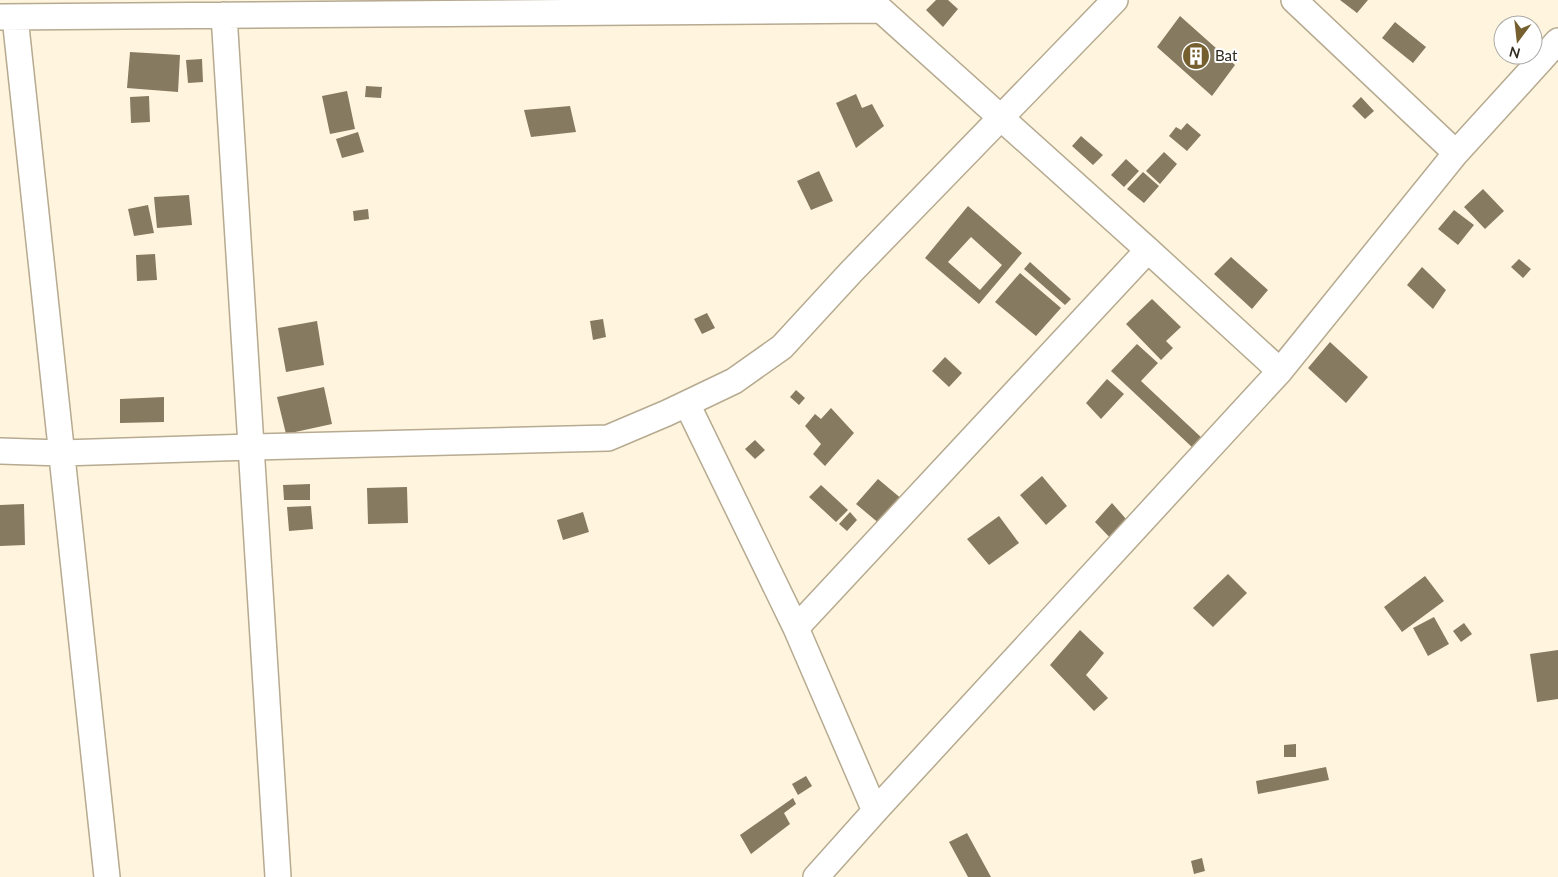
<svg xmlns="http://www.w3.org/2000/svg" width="1558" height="877" viewBox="0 0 1558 877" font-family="Lato,sans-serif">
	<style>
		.building { fill: #867a61; fill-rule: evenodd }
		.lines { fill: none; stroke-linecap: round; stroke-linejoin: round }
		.minor-casing { stroke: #b6aa90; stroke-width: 28 }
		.minor { stroke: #fff; stroke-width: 25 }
		.labels { text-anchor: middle; stroke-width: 4; stroke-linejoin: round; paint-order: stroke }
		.poi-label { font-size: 15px; fill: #302b20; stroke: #fff; text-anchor: start }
	</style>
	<rect width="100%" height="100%" fill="#fff5de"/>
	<path class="building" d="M 936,0 L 948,0 L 958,9 L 943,27 L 926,10 Z
		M 1340,0 L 1368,0 L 1357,13 Z
		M 1180,16 L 1235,65 L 1212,96 L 1157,47 Z
		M 1395,22 L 1426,47 L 1413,63 L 1382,38 Z
		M 130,52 L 180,55 L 178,92 L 127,88 Z
		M 202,59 L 203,82 L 188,83 L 186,60 Z
		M 366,86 L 382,87 L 381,98 L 365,97 Z
		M 347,91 L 355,129 L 330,134 L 322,96 Z
		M 856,94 L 862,108 L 872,104 L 884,126 L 856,148 L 836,103 Z
		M 149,96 L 150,122 L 131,123 L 130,97 Z
		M 1361,97 L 1374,111 L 1365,119 L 1352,106 Z
		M 570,106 L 576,132 L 531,137 L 524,110 Z
		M 1187,123 L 1201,135 L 1187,151 L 1169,136 L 1176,127 L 1181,130 Z
		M 358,132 L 364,152 L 342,158 L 336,139 Z
		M 1081,136 L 1103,155 L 1093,165 L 1072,146 Z
		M 1164,152 L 1177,164 L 1160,184 L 1146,171 Z
		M 1126,159 L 1139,171 L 1124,187 L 1111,175 Z
		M 819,171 L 833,201 L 811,210 L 797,181 Z
		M 1143,172 L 1159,186 L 1144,203 L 1127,189 Z
		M 1483,189 L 1504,211 L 1485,229 L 1464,207 Z
		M 189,195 L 192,225 L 157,228 L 154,197 Z
		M 148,205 L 154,233 L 134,236 L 128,209 Z
		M 968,206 L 1022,253 L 979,304 L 925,258 ZM 971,237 L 1002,265 L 980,290 L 948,262 Z
		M 368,209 L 369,219 L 354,221 L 353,211 Z
		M 1454,210 L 1474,225 L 1458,245 L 1438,229 Z
		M 155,254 L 157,280 L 137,281 L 136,255 Z
		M 1231,257 L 1268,290 L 1252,309 L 1214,274 Z
		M 1519,259 L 1531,269 L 1523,278 L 1511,267 Z
		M 1030,262 L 1071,299 L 1065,305 L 1024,269 Z
		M 1422,267 L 1446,290 L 1433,309 L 1407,285 Z
		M 1020,273 L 1061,308 L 1036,336 L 995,302 Z
		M 1152,299 L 1181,327 L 1166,341 L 1173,348 L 1161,360 L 1126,324 Z
		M 707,313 L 715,328 L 702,334 L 694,319 Z
		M 603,319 L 606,337 L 593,340 L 590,321 Z
		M 317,321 L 324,365 L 286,372 L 278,328 Z
		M 1330,342 L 1368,377 L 1346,403 L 1308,368 Z
		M 1137,344 L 1158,363 L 1141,381 L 1203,439 L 1194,449 L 1111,371 Z
		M 945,357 L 962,373 L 949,387 L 932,371 Z
		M 1107,379 L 1124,394 L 1101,419 L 1086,403 Z
		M 324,387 L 332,424 L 286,434 L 277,397 Z
		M 796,390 L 805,398 L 799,405 L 790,397 Z
		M 164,397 L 164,422 L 120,423 L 120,399 Z
		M 831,408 L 854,433 L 825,466 L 813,454 L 821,444 L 805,426 L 815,414 L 821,419 Z
		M 755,440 L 765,450 L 755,459 L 745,449 Z
		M 1042,476 L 1067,506 L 1046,525 L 1020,495 Z
		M 878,479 L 903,500 L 881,525 L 856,504 Z
		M 310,484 L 310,500 L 284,500 L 283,485 Z
		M 821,485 L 848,510 L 836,522 L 809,497 Z
		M 407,487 L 408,523 L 368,524 L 367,488 Z
		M 1112,503 L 1133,527 L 1116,544 L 1095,522 Z
		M 24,504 L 25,545 L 0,546 L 0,505 Z
		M 311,506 L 313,529 L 289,531 L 287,507 Z
		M 583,512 L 589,532 L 563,540 L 557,520 Z
		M 850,512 L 857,520 L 847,531 L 839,524 Z
		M 999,516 L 1019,543 L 989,565 L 967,539 Z
		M 1228,574 L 1247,593 L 1213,627 L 1193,608 Z
		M 1425,576 L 1444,601 L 1402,632 L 1384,607 Z
		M 1434,617 L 1449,644 L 1428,656 L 1413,628 Z
		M 1464,623 L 1472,634 L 1461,642 L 1453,631 Z
		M 1080,630 L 1104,653 L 1086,675 L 1108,698 L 1094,711 L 1050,665 Z
		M 1558,650 L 1558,699 L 1537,702 L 1530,654 Z
		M 1296,744 L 1296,757 L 1284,757 L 1284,745 Z
		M 1326,767 L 1329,780 L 1258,794 L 1256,781 Z
		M 806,776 L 812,786 L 798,795 L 792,784 Z
		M 793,798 L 796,804 L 784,813 L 790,824 L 751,854 L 740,835 Z
		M 967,833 L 991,877 L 968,877 L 949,842 Z
		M 1202,858 L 1205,871 L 1194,874 L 1191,861 Z"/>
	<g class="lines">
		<g class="minor-casing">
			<path id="minor" d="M 870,0 L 1148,250 L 1280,371
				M 1294,0 L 1456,153
				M 224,15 L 278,877
				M 0,17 L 881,10
				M 15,17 L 107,877
				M 687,404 L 796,628 L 875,811
				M 0,451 L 62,453 L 251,447 L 608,438 L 667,413 L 734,381 L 782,347 L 851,272 L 1115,0
				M 796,628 L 1148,250
				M 816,877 L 875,811 L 1280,371 L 1456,153 L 1558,41"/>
		</g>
		<use href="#minor" class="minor"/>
	</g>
	<defs>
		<g id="building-disc" transform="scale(1.4375)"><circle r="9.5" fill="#755f2f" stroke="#fff"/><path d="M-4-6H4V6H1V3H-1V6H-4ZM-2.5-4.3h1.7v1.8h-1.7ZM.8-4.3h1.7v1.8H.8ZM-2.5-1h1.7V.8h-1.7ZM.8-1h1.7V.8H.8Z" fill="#fff"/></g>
	</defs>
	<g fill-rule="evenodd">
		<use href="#building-disc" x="1196" y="56"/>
	</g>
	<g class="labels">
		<g class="poi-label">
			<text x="1215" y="61">Bat</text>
		</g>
	</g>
	<g transform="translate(1518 40) rotate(195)"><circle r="24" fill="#ffffff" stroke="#acaaa6"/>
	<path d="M0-4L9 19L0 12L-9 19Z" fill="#755f2f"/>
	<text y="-8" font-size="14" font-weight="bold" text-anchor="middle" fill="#302b20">N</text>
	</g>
</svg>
